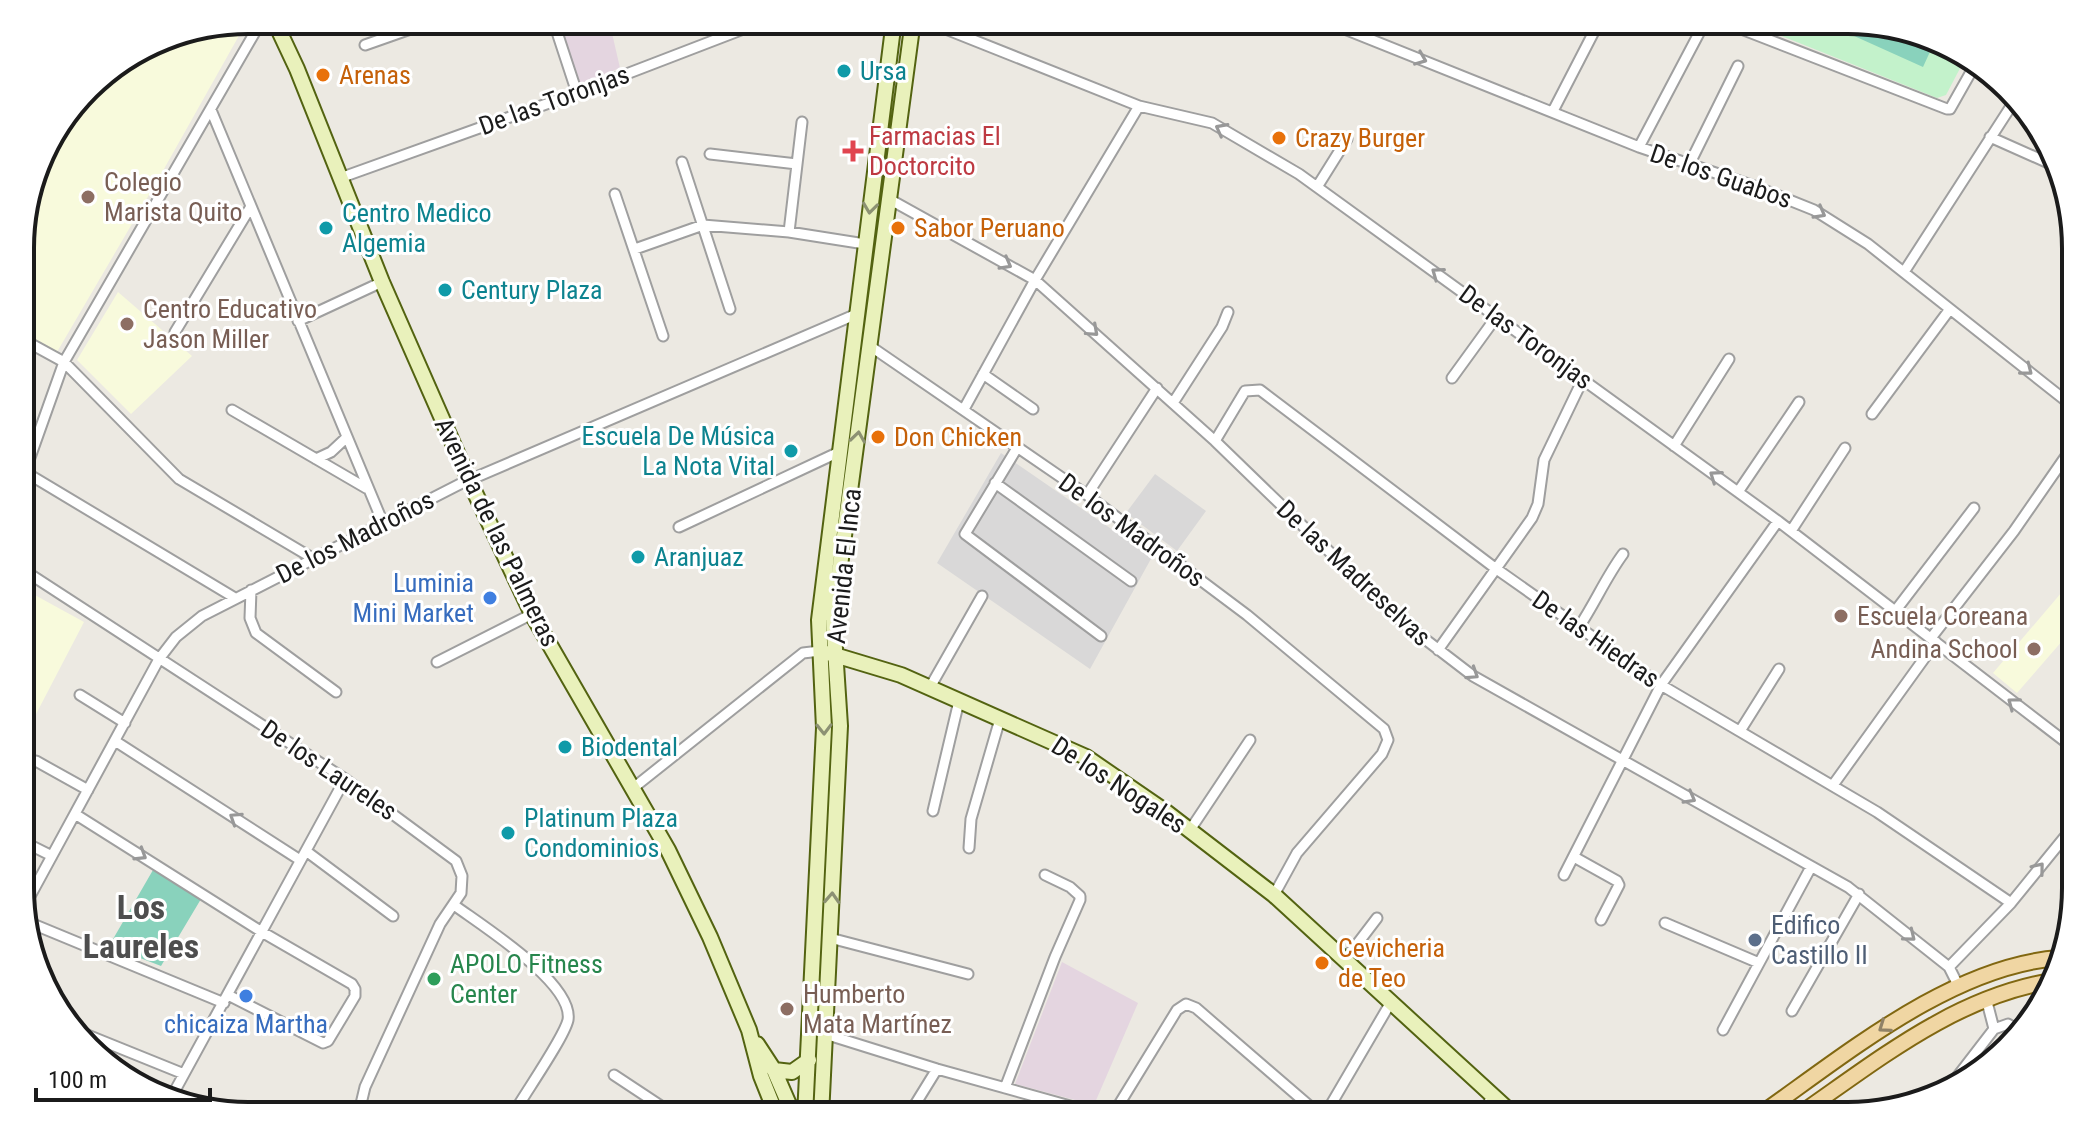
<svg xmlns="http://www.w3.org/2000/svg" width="2096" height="1136" viewBox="0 0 2096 1136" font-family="'Roboto Condensed',sans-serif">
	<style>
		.residential { fill: #d9d8d8 }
		.industrial { fill: #e4d5e0 }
		.education { fill: #f8fadc }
		.park { fill: #c3f2cb }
		.pitch { fill: #89d2bc }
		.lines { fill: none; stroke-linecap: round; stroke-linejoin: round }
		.street-casing { stroke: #9f9f9f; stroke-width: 13 }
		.secondary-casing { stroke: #536311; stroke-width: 18 }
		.primary-casing { stroke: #816711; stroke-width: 18 }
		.street { stroke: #fff; stroke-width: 9 }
		.secondary { stroke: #e9f1bb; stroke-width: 14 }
		.primary { stroke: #f0d6a3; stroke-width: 14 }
		.oneway { stroke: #989898 }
		.oneway2 { stroke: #8c9173 }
		.oneway3 { stroke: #908266 }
		.culture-dot { fill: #0f9aa8; stroke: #fff; stroke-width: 3 }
		.food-dot { fill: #e8710a; stroke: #fff; stroke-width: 3 }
		.health-dot { fill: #e0444e; stroke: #fff; stroke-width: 3 }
		.education-dot { fill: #8d6e63; stroke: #fff; stroke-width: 3 }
		.shop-dot { fill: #3f7fe0; stroke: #fff; stroke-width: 3 }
		.service-dot { fill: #5c6f8a; stroke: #fff; stroke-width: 3 }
		.leisure-dot { fill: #2e9e5b; stroke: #fff; stroke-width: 3 }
		.labels { text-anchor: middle; stroke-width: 6; stroke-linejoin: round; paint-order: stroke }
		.culture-label { font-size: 26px; fill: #0d838f; stroke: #fff; text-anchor: start }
		.food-label { font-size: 26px; fill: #c56008; stroke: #fff; text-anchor: start }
		.street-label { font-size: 26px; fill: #1b1b1b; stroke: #fff }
		.health-label { font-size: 26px; fill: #be3a42; stroke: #fff; text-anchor: start }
		.education-label { font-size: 26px; fill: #785e54; stroke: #fff; text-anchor: start }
		.shop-label { font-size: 26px; fill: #366cbe; stroke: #fff; text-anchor: end }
		.service-label { font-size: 26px; fill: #4e5e75; stroke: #fff; text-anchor: start }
		.leisure-label { font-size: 26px; fill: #27864d; stroke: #fff; text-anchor: start }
		.district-label { font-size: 34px; font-weight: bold; fill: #4e4e4e; stroke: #fff }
		.rim { fill: none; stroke: #1b1b1b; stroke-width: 4 }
	</style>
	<rect width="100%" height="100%" fill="#ece9e2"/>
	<path class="residential" d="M 1001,453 L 1152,557 L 1090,669 L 937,563 Z
		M 1155,474 L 1206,511 L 1177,551 L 1126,513 Z"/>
	<path class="industrial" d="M 559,20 L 609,20 L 620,68 L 579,84 Z
		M 1062,962 L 1138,1003 L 1094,1105 L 1015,1084 Z"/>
	<path class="education" d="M 243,21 L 245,25 L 160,176 L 57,352 L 22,333 L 22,218 L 44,147 L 97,77 L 161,37 Z
		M 118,292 L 192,356 L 131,414 L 77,360 Z
		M 2073,579 L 2076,582 L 2076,625 L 2017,693 L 1993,673 Z
		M 22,588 L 84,622 L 22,741 Z"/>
	<path class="park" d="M 1742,20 L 1849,20 L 1962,50 L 1967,55 L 1946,95 L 1937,98 Z"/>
	<path class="pitch" d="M 1858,22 L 1934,43 L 1923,67 L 1852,35 Z
		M 153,870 L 201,899 L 161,966 L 109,946 Z"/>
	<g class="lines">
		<g class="street-casing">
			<path id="street" d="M 553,20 L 577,93
				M 923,20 L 1139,106 L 1212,123 L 1299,174 L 1778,521 L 2076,750
				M 1322,20 L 1639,147 L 1754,186 L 1814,210 L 1868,244 L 2075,408
				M 1718,20 L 1947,109 L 1950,109 L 1976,63
				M 365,45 L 436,20
				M 211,110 L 383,523
				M 1553,111 L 1600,20
				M 1990,137 L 2053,165
				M 1639,147 L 1706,20
				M 710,154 L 797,164
				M 682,162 L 730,309
				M 1689,165 L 1738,66
				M 340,178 L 577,93 L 767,20
				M 1317,187 L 1347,139
				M 615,194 L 663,336
				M 889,199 L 1035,280 L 1215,441 L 1400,620 L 1473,676 L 1848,887 L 1949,967 L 1959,987
				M 789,232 L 802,122
				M 635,249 L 703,225 L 789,232 L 865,244
				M 1904,272 L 2015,100
				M 298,321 L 382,282
				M 175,332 L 250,208
				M 22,339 L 64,362 L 179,479 L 314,559
				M 870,346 L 1087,495 L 1247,615 L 1384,729 L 1388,740 L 1382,754 L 1297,853 L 1274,895
				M 983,374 L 1033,409
				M 1452,378 L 1497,316
				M 1173,403 L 1222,327 L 1228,312
				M 964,409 L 1035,280 L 1139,106
				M 232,410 L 366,488
				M 1872,414 L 1950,309
				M 1215,441 L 1245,391 L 1260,390 L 1495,568 L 1661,685 L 1877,812 L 2011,903
				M 1674,446 L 1729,359
				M 1017,448 L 965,534 L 1101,636
				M 316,459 L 331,452 L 346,438
				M 25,472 L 235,598
				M 22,480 L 64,362 L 262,20
				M 995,483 L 1131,581
				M 1738,492 L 1799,402
				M 1087,495 L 1157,388
				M 679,527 L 839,452
				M 1791,531 L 1845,448
				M 22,569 L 345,779 L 456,861 L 462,876 L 461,893 L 440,924 L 365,1087 L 360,1108 L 365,1116
				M 251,590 L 250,618 L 256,633 L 336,692
				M 1896,610 L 1974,508
				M 1579,627 C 1595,603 1606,577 1623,554
				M 1931,638 L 2014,531 L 2075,443
				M 1438,650 L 1532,518 L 1538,504 L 1544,460 L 1583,379
				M 437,662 L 532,614
				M 929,689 L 982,596
				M 80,695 L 125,723
				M 1740,731 L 1779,669
				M 115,741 L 300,860
				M 36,761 L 88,790
				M 1833,785 L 1936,642
				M 632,789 L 803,653 L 820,651
				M 933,811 L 959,701
				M 75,814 L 262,932 L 352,984 L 355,989 L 355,996 L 328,1041 L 323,1043 L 228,995
				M 1190,830 L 1250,740
				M 22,841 L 52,856
				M 969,848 L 971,819 L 1000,719
				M 306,851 L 393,916
				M 1574,857 L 1617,881 L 1619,885 L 1601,920
				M 1564,875 L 1661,685 L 1778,521
				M 454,905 C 481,925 574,983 568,1020 C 564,1038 523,1096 512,1116
				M 22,911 L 159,659 L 176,637 L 202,616 L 460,484 L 859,313
				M 23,920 L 224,1003
				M 1665,923 L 1759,963
				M 830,938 L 968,974
				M 1345,960 L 1377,918
				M 1949,967 L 2011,903 L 2076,823
				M 1986,998 L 1994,1029
				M 1792,1011 L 1859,894
				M 75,1030 L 184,1074
				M 1723,1030 L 1811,867
				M 825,1034 L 937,1069 L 1106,1116
				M 614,1075 L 676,1116
				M 1005,1088 L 1055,957 L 1080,900 L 1080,896 L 1070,887 L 1045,875
				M 1947,1090 L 1994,1029 L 2008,1024 L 2018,1030
				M 172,1096 L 345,779
				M 908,1116 L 937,1069
				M 1112,1116 L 1177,1010 L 1186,1004 L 1196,1008 L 1313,1109 L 1326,1113 L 1391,1002
				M 1482,1116 L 1493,1094"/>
		</g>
		<g class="secondary-casing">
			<path id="secondary" d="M 274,20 L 297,69 L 382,282 L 469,480 L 532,614 L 668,850 L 710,937 L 749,1030 L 761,1076 L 777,1116
				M 828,653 L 901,675 L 1086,757 L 1166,812 L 1274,895 L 1515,1116
				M 757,1044 L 774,1070 L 794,1116
				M 774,1070 L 792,1072 L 809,1060
				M 805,1116 L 824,728 L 819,620 L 894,20
				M 821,1116 L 840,726 L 833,618 L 913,20"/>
		</g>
		<g class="primary-casing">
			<path id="primary" d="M 1758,1116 C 1844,1056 1951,966 2059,958
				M 1797,1116 C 1877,1061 1954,997 2052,981"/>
		</g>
		<use href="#street" class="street"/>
		<use href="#secondary" class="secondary"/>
		<use href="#primary" class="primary"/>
	</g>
	<defs><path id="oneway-chevron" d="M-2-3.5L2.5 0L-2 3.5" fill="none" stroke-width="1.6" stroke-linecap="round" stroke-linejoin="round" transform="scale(2)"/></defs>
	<g class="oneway">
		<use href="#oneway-chevron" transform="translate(1421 59) rotate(22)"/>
		<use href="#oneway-chevron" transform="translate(1221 129) rotate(-152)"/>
		<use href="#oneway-chevron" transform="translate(1820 213) rotate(29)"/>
		<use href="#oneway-chevron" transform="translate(1006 264) rotate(29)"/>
		<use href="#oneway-chevron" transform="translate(1437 273) rotate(-144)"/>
		<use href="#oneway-chevron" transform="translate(1093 331) rotate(42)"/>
		<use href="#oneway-chevron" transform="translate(2027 370) rotate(38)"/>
		<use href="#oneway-chevron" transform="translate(1715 476) rotate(-145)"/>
		<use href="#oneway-chevron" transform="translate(1473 674) rotate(33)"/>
		<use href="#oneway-chevron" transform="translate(2013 703) rotate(-143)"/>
		<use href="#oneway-chevron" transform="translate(1690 798) rotate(29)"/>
		<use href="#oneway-chevron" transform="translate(235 818) rotate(-147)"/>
		<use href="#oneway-chevron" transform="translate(141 855) rotate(32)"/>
		<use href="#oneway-chevron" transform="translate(2039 868) rotate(-51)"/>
		<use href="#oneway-chevron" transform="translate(1910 936) rotate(39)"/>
	</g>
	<g class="oneway2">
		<use href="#oneway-chevron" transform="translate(870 208) rotate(97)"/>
		<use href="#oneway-chevron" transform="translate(858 437) rotate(-82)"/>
		<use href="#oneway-chevron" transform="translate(824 729) rotate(89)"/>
		<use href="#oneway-chevron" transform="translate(832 898) rotate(-87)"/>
	</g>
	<use class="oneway3" href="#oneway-chevron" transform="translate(1884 1027) rotate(145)"/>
	<g class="culture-dot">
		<circle cx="844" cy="71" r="8"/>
		<circle cx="326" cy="228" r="8"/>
		<circle cx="445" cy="290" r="8"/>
		<circle cx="791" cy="451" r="8"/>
		<circle cx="638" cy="557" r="8"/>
		<circle cx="565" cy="747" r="8"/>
		<circle cx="508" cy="833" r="8"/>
	</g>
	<g class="food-dot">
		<circle cx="323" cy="75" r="8"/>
		<circle cx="1279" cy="138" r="8"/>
		<circle cx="898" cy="228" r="8"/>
		<circle cx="878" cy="437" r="8"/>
		<circle cx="1322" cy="963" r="8"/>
	</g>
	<path class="health-dot" d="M849 139h8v8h8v8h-8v8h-8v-8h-8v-8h8z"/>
	<g class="education-dot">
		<circle cx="88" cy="197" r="8"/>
		<circle cx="127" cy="324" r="8"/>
		<circle cx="1841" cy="616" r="8"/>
		<circle cx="2034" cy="649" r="8"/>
		<circle cx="787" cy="1009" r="8"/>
	</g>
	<g class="shop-dot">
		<circle cx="490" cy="598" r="8"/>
		<circle cx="246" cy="996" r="8"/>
	</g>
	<circle class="service-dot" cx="1755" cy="940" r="8"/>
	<circle class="leisure-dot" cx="434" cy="979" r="8"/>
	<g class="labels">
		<g class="culture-label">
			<text x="860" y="80">Ursa</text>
			<text x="342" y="222">Centro Medico<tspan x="342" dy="30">Algemia</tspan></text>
			<text x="461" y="299">Century Plaza</text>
			<text x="775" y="445" text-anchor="end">Escuela De Música<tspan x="775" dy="30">La Nota Vital</tspan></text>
			<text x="654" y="566">Aranjuaz</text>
			<text x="581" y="756">Biodental</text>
			<text x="524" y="827">Platinum Plaza<tspan x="524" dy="30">Condominios</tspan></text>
		</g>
		<g class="food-label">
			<text x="339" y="84">Arenas</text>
			<text x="1295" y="147">Crazy Burger</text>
			<text x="914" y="237">Sabor Peruano</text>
			<text x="894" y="446">Don Chicken</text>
			<text x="1338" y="957">Cevicheria<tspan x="1338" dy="30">de Teo</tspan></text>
		</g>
		<g class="street-label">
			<text transform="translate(554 100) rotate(-20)" y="9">De las Toronjas</text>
			<text transform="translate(1721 176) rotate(19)" y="9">De los Guabos</text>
			<text transform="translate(1526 337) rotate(36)" y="9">De las Toronjas</text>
			<text transform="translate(1132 530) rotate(36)" y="9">De los Madroños</text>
			<text transform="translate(497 532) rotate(64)" y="9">Avenida de las Palmeras</text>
			<text transform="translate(355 537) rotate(-27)" y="9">De los Madroños</text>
			<text transform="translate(844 566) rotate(-84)" y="9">Avenida El Inca</text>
			<text transform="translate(1354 573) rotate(43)" y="9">De las Madreselvas</text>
			<text transform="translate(1596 639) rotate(35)" y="9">De las Hiedras</text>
			<text transform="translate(329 770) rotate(34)" y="9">De los Laureles</text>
			<text transform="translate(1119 785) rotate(33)" y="9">De los Nogales</text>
		</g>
		<g class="health-label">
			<text x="869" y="145">Farmacias El<tspan x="869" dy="30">Doctorcito</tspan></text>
		</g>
		<g class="education-label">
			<text x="104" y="191">Colegio<tspan x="104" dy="30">Marista Quito</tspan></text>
			<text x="143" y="318">Centro Educativo<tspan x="143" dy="30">Jason Miller</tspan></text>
			<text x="1857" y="625">Escuela Coreana</text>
			<text x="2018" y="658" text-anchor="end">Andina School</text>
			<text x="803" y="1003">Humberto<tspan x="803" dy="30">Mata Martínez</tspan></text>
		</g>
		<g class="shop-label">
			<text x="474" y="592">Luminia<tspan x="474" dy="30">Mini Market</tspan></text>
			<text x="246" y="1033" text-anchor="middle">chicaiza Martha</text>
		</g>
		<g class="service-label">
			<text x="1771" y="934">Edifico<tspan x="1771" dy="30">Castillo II</tspan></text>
		</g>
		<g class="leisure-label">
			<text x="450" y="973">APOLO Fitness<tspan x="450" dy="30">Center</tspan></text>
		</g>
		<g class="district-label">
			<text x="141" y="919">Los<tspan x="141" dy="39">Laureles</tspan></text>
		</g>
	</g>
	<path d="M0 0H2096V1136H0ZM248 34H1848A214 214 0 0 1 2062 248V888A214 214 0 0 1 1848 1102H248A214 214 0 0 1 34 888V248A214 214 0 0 1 248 34Z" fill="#fff" fill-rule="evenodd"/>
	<path class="rim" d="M248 34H1848A214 214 0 0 1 2062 248V888A214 214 0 0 1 1848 1102H248A214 214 0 0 1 34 888V248A214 214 0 0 1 248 34Z"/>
	<path d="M36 1088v12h174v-12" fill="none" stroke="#1b1b1b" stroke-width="4"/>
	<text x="48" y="1088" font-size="24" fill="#1b1b1b" stroke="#ffffff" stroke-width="6" paint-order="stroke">100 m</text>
</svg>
